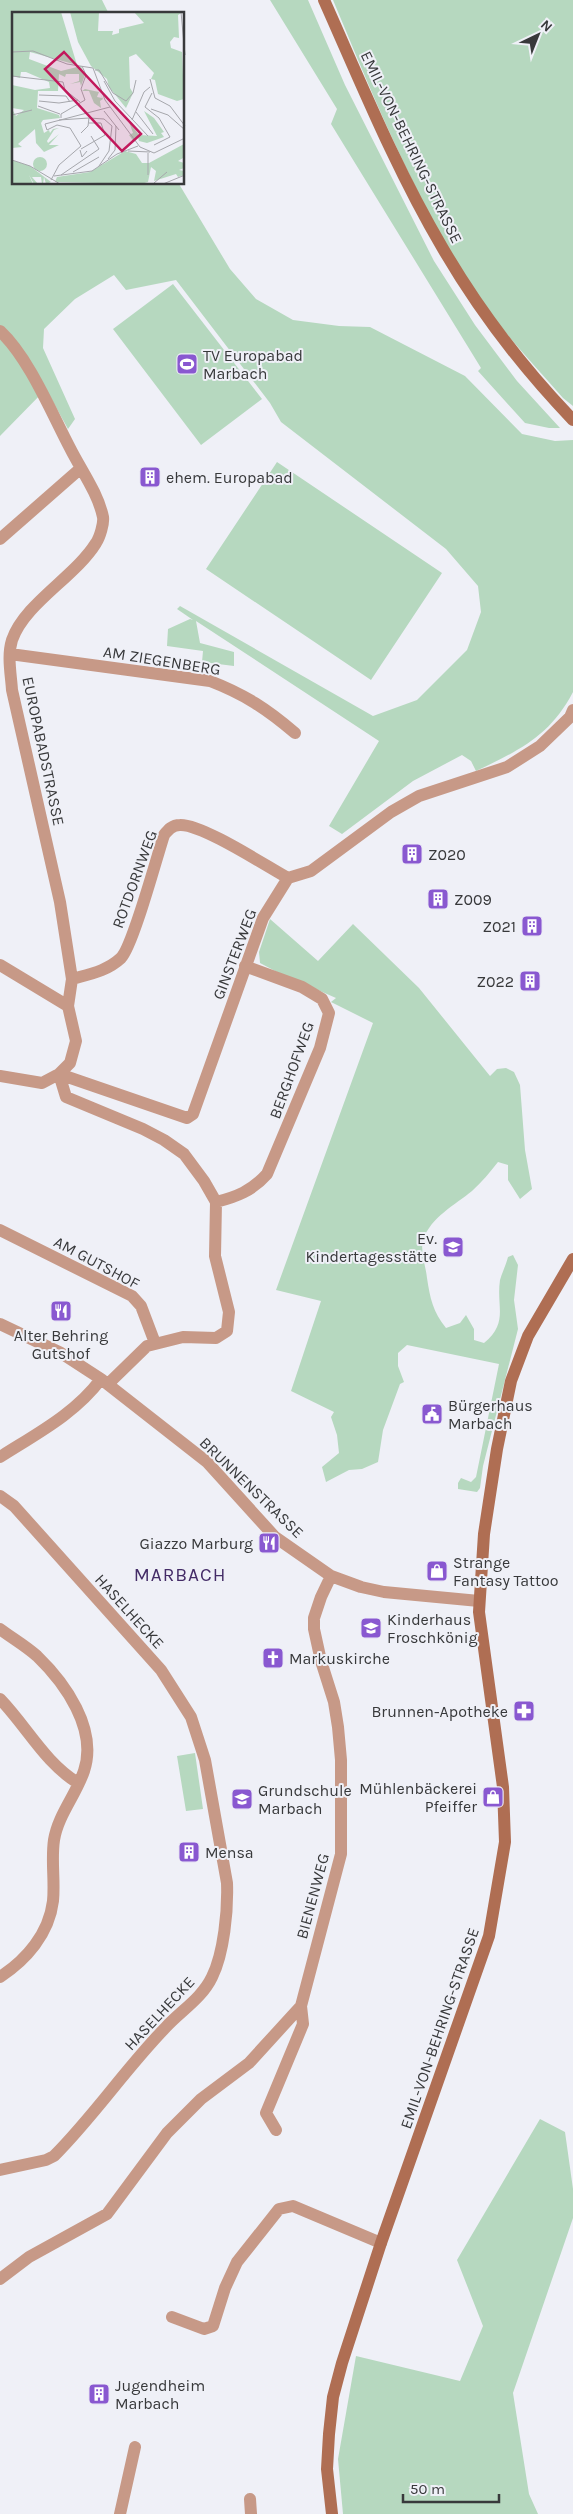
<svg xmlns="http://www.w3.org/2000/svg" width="573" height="2514" viewBox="0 0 573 2514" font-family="Karla,sans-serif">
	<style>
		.green { fill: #b6d8bf }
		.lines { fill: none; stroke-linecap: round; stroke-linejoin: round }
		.minor { stroke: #c79987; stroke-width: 12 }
		.secondary { stroke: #af6e53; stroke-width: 12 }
		.labels { text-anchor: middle; stroke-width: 4; stroke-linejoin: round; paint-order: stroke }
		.street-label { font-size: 16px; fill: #38393b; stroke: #eff0f7 }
		.poi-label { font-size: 16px; fill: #38393b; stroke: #eff0f7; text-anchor: start }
		.quarter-label { font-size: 19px; letter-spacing: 1px; fill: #442c67; stroke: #eff0f7 }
		.inset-road { fill: none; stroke: #a6a7ac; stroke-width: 1 }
		.view { fill: #c2185b; fill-opacity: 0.15; stroke: #c2185b; stroke-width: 2.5 }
		.inset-edge { fill: none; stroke: #38393b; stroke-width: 2.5 }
	</style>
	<rect width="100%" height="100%" fill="#eff0f7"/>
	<path class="green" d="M 0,0 L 102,0 L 109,14 L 14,14 L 14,184 L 179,184 L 230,269 L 256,299 L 293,320 L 339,326 L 370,327 L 465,376 L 522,434 L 555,441 L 573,440 L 573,692 C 550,736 520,750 476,771 L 471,761 L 462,755 L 413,781 L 342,834 L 329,826 L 379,741 L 196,621 L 200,643 L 234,652 L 234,666 L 202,662 L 203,651 L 167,646 L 168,629 L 190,619 L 193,620 L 177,609 L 180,606 L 373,716 L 417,700 L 467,650 L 481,612 L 478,586 L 446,549 L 281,422 L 270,403 L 176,280 L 126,290 L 114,275 L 75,299 L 44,329 L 43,348 L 75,419 L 68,429 L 46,389 L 0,436 Z
		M 270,0 L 308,0 L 345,85 L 434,261 L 475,325 L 517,381 L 560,428 L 549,428 L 525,423 L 478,371 L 481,368 L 331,124 L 337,109 Z
		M 333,0 L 573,0 L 573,406 L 563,398 C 532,362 497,327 472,287 C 414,197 374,98 333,0 Z
		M 173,284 L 262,399 L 201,445 L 113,329 Z
		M 277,462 L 442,573 L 371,680 L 206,569 Z
		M 270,919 L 318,961 L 353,924 L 419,988 L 490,1076 L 497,1069 L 506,1068 L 514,1072 L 520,1085 L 525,1150 L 532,1189 L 520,1199 L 508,1180 L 508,1165 L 498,1162 C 490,1172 482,1182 472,1191 C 455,1205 431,1217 423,1240 C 420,1251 426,1267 427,1278 C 430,1298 433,1312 446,1328 L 460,1323 L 466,1315 L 474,1329 L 474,1340 L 484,1343 C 509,1322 496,1307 500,1280 C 502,1273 506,1265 508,1257 L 513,1255 L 518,1265 L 514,1300 L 518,1329 L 483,1466 L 480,1488 L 477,1492 L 458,1489 L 458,1483 L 461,1478 L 471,1482 L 476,1477 L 499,1364 L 407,1345 L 398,1353 L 398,1366 L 404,1382 L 400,1384 L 383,1430 L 378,1462 L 362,1469 L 349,1470 L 326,1482 L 322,1467 L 339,1453 L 337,1435 L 331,1417 L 334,1412 L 291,1391 L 321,1301 L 276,1290 L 373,1023 L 331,1002 L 336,998 L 277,972 L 260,963 L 259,952 Z
		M 195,1753 L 203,1809 L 186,1811 L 177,1756 Z
		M 540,2119 L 565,2132 L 573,2189 L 573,2218 L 513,2393 L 529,2494 L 538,2514 L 343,2514 L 338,2459 L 356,2356 L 460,2381 L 483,2326 L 457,2260 Z"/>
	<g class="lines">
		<path class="minor" d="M 0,331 C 29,358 51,412 70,448 C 81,470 98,493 103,517 C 104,523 100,537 96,543 C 75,577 25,603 12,640 C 7,656 11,674 12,690 L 60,902 L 72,979 L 68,1006 L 76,1041 L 70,1063 L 59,1074 L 42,1083 L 0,1076
			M 0,539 L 81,468
			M 10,654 L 210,681 C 244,694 267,709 295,733
			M 0,965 L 68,1006
			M 72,979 C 90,974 107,971 121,958 C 133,946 157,856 164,835 C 168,830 172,825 180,825 C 202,824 266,866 288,878
			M 59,1074 L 187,1118 L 193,1114 L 263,918 L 288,878 L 311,871 L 391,812 L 419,796 L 507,767 L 540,746 L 570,717 L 573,710
			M 59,1074 L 66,1097 L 143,1129 L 164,1140 L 184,1154 L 204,1181 L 216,1202 L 215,1256 L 229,1312 L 227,1331 L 216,1338 L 183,1337 L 147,1346 L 108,1384
			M 216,1202 C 236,1197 252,1191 267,1174 L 320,1048 L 329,1013 L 322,999 L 302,987 L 245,966
			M 0,1230 L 132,1296 L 141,1306 L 155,1343
			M 0,1324 L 61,1353 L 101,1379 L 207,1462 L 275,1537 L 331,1576 L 361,1587 L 384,1592 L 479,1601
			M 0,1457 C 36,1434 75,1414 101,1379
			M 0,1496 L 14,1506 L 161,1670 L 191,1717 L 205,1760 L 227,1883 C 228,1910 224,1953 212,1977 C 202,1998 182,2010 166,2027 C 126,2068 94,2116 54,2156 L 46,2160 L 0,2170
			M 0,1629 C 12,1638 26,1646 37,1656 C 65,1683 98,1729 84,1771 C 76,1795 58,1815 54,1840 C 51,1860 55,1881 53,1901 C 49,1934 26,1960 0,1977
			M 0,1699 C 27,1727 45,1763 78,1783
			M 276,2130 L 266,2113 L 303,2024 L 301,2006 L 341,1854 L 341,1760 L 338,1727 L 334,1702 L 321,1661 L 314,1629 L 314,1618 L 321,1597 L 331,1576
			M 0,2279 L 29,2257 L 107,2214 L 167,2133 L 201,2099 L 249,2063 L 301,2006
			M 172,2317 L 204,2329 L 213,2326 L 225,2288 L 237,2262 L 279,2209 L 293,2206 L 381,2243
			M 250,2499 L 251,2514
			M 120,2514 L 135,2447"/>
		<path class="secondary" d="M 324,0 C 361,83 396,169 442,247 C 478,309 523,368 573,420
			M 332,2514 L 327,2469 L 329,2434 L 333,2397 L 342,2363 L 381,2243 L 489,1936 L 505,1842 L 503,1787 L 479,1612 L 484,1534 L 497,1449 L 511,1381 L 528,1336 L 573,1259"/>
	</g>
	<defs>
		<g id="stadium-square" transform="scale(1.125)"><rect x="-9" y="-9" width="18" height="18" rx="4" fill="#8958d0" stroke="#eff0f7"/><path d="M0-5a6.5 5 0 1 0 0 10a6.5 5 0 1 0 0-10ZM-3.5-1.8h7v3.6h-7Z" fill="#fff"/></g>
		<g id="building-square" transform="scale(1.125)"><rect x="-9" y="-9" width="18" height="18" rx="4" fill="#8958d0" stroke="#eff0f7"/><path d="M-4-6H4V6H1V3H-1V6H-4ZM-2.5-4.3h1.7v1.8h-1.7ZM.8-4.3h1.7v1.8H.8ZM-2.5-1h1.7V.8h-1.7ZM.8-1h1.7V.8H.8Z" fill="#fff"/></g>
		<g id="school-square" transform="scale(1.125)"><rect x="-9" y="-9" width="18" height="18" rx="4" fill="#8958d0" stroke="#eff0f7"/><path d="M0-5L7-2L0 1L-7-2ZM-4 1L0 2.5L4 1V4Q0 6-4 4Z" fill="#fff"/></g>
		<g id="restaurant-square" transform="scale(1.125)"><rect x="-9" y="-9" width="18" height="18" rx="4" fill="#8958d0" stroke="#eff0f7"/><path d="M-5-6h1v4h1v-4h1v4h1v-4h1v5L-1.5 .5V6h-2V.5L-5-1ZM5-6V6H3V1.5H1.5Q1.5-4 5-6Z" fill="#fff"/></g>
		<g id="civic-square" transform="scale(1.125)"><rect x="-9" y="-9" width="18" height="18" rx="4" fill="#8958d0" stroke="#eff0f7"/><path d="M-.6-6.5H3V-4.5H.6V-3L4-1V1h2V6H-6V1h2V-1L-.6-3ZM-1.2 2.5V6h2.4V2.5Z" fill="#fff"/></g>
		<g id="shop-square" transform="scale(1.125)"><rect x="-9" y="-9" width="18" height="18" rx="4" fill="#8958d0" stroke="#eff0f7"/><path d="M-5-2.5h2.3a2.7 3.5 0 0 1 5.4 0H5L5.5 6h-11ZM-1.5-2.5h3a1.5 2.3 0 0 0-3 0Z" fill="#fff"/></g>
		<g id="church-square" transform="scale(1.125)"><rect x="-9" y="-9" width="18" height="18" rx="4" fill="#8958d0" stroke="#eff0f7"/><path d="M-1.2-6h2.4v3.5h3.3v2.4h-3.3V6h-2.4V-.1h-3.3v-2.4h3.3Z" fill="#fff"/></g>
		<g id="pharmacy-square" transform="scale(1.125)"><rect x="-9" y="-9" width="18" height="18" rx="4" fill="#8958d0" stroke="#eff0f7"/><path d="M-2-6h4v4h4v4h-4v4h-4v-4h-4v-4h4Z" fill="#fff"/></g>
	</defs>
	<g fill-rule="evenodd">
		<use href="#stadium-square" x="187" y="364"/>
		<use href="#building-square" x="150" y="477"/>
		<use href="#building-square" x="412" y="854"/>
		<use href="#building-square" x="438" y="899"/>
		<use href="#building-square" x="532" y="926"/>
		<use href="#building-square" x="530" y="981"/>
		<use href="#school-square" x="453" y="1247"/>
		<use href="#restaurant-square" x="61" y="1311"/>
		<use href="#civic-square" x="432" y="1414"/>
		<use href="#restaurant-square" x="269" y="1543"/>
		<use href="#shop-square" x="437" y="1571"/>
		<use href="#school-square" x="371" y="1628"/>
		<use href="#church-square" x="273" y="1658"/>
		<use href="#pharmacy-square" x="524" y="1711"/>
		<use href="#shop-square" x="493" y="1797"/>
		<use href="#school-square" x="242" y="1799"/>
		<use href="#building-square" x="189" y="1852"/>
		<use href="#building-square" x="99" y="2394"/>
	</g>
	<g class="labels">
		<g class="street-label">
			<text transform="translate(412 147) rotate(64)" y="6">EMIL-VON-BEHRING-STRASSE</text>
			<text transform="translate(162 660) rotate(9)" y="6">AM ZIEGENBERG</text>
			<text transform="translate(44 751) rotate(78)" y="6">EUROPABADSTRASSE</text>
			<text transform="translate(134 879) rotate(-70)" y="6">ROTDORNWEG</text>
			<text transform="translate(234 954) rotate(-69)" y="6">GINSTERWEG</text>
			<text transform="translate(291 1070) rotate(-70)" y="6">BERGHOFWEG</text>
			<text transform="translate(97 1262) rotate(28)" y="6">AM GUTSHOF</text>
			<text transform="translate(252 1487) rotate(44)" y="6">BRUNNENSTRASSE</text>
			<text transform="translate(130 1611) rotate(48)" y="6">HASELHECKE</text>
			<text transform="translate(312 1896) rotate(-75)" y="6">BIENENWEG</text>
			<text transform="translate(159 2013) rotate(-47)" y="6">HASELHECKE</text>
			<text transform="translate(439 2028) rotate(-71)" y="6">EMIL-VON-BEHRING-STRASSE</text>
		</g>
		<g class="poi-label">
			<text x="203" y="361">TV Europabad<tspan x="203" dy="18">Marbach</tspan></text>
			<text x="166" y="483">ehem. Europabad</text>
			<text x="428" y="860">Z020</text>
			<text x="454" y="905">Z009</text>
			<text x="516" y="932" text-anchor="end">Z021</text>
			<text x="514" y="987" text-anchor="end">Z022</text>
			<text x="437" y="1244" text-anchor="end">Ev.<tspan x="437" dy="18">Kindertagesstätte</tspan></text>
			<text x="61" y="1341" text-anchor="middle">Alter Behring<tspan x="61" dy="18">Gutshof</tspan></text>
			<text x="448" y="1411">Bürgerhaus<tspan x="448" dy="18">Marbach</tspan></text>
			<text x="253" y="1549" text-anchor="end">Giazzo Marburg</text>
			<text x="453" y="1568">Strange<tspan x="453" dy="18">Fantasy Tattoo</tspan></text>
			<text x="387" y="1625">Kinderhaus<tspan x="387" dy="18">Froschkönig</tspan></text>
			<text x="289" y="1664">Markuskirche</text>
			<text x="508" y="1717" text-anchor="end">Brunnen-Apotheke</text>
			<text x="477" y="1794" text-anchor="end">Mühlenbäckerei<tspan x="477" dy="18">Pfeiffer</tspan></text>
			<text x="258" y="1796">Grundschule<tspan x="258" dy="18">Marbach</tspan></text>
			<text x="205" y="1858">Mensa</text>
			<text x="115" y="2391">Jugendheim<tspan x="115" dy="18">Marbach</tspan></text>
		</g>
		<g class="quarter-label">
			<text x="180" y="1581">MARBACH</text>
		</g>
	</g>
	<g transform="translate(12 12)">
		<rect width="172" height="172" fill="#eff0f7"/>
		<path d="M 0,0 L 49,0 L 65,53 L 18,40 L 17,47 L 49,59 L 69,54 L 73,63 L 69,74 L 68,70 L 58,72 L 67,69 L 67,62 L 54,62 L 53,65 L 47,62 L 46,79 L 26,79 L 25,96 L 47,103 L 48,106 L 31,108 L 29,111 L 32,121 L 37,118 L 38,121 L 41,117 L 47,116 L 42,118 L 35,129 L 36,131 L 47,122 L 37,133 L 47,133 L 32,140 L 24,131 L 23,117 L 6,132 L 10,135 L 0,136 L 0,97 L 4,104 L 12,98 L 0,96 L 0,73 L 23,78 L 38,76 L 37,70 L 14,60 L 9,60 L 8,66 L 0,64 ZM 58,0 L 87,0 L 86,19 L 101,19 L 100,23 L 107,21 L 107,17 L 132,11 L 122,0 L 171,0 L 166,3 L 167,26 L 162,25 L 158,30 L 159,36 L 170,40 L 172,87 L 165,89 L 146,82 L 143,68 L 139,67 L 142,61 L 124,42 L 117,45 L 118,76 L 121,81 L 114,96 L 97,75 L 95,67 L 79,54 L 66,30 ZM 73,77 L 87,80 L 85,85 L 90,86 L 89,83 L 91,87 L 88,89 L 89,96 L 82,91 L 77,79 L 70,79 ZM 132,99 L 142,106 L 152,120 L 149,121 L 152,125 L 135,131 L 127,129 L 126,125 L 122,130 L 117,123 L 121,121 L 117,110 L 127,123 L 145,124 ZM 172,132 L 171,146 L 166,149 L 172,151 L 172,156 L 167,158 L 172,159 L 172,163 L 166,165 L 164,162 L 142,169 L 144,159 L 139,155 L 136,170 L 129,172 L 43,170 L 45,165 L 78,160 L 113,139 L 124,142 L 130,151 L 137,151 ZM21 152a7 7 0 1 1 14 0a7 7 0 1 1-14 0ZM 0,148 L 18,154 L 39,170 L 34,172 L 32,165 L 31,172 L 30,172 L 29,165 L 20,165 L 26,172 L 22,172 L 17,163 L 21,172 L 0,172 Z" fill="#b6d8bf"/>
		<path class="inset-road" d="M 169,0 L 173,43M 0,40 L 21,39 L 55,52 L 81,56 L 93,88 L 128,135 L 142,141 L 173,126M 83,58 L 87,58 L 101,81 L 114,89 L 121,81 L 124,68M 0,64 L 51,70 L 53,78 L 68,90M 138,67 L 143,86 L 158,94 L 173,114M 92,69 L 103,89 L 136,124M 140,81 L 133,95 L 147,106 L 158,125 L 142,133M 27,83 L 54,84 L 58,90M 27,89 L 47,91 L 66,88M 26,94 L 48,102M 139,97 L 156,103 L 173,118M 92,99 L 107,118M 124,100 L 141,122M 0,103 L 20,98M 49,106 L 49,102 L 73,88 L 69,77 L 74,63 L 70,54M 47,108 L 77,106M 120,108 L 132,80 L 138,75M 69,121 L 76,114 L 77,106 L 92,107 L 100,114 L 97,139 L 87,154M 69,137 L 93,123 L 89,111 L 77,111M 68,138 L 70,145 L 75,139M 116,139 L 138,140M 96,147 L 103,138 L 104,114M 0,148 L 18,154 L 48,172M 61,160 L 87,145M 49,163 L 87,137 L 79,124M 136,163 L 136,141M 42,164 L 80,159 L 105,142 L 126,134M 39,168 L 47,153 L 69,134 L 58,116 L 45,113 L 35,118 L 33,112 L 98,95M 142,171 L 155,160M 151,172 L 173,163"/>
		<path class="view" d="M 52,40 L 129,122 L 110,139 L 33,57 Z"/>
		<rect width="172" height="172" class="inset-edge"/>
	</g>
	<g transform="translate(538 35) rotate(43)" stroke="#eff0f7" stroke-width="4" paint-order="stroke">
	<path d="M0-4L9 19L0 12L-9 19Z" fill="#38393b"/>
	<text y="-8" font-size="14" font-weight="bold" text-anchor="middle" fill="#38393b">N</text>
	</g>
	<path d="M403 2494v8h96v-8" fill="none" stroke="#38393b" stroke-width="2.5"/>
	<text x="410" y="2494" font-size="15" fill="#38393b" stroke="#eff0f7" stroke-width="4" paint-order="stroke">50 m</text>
</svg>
